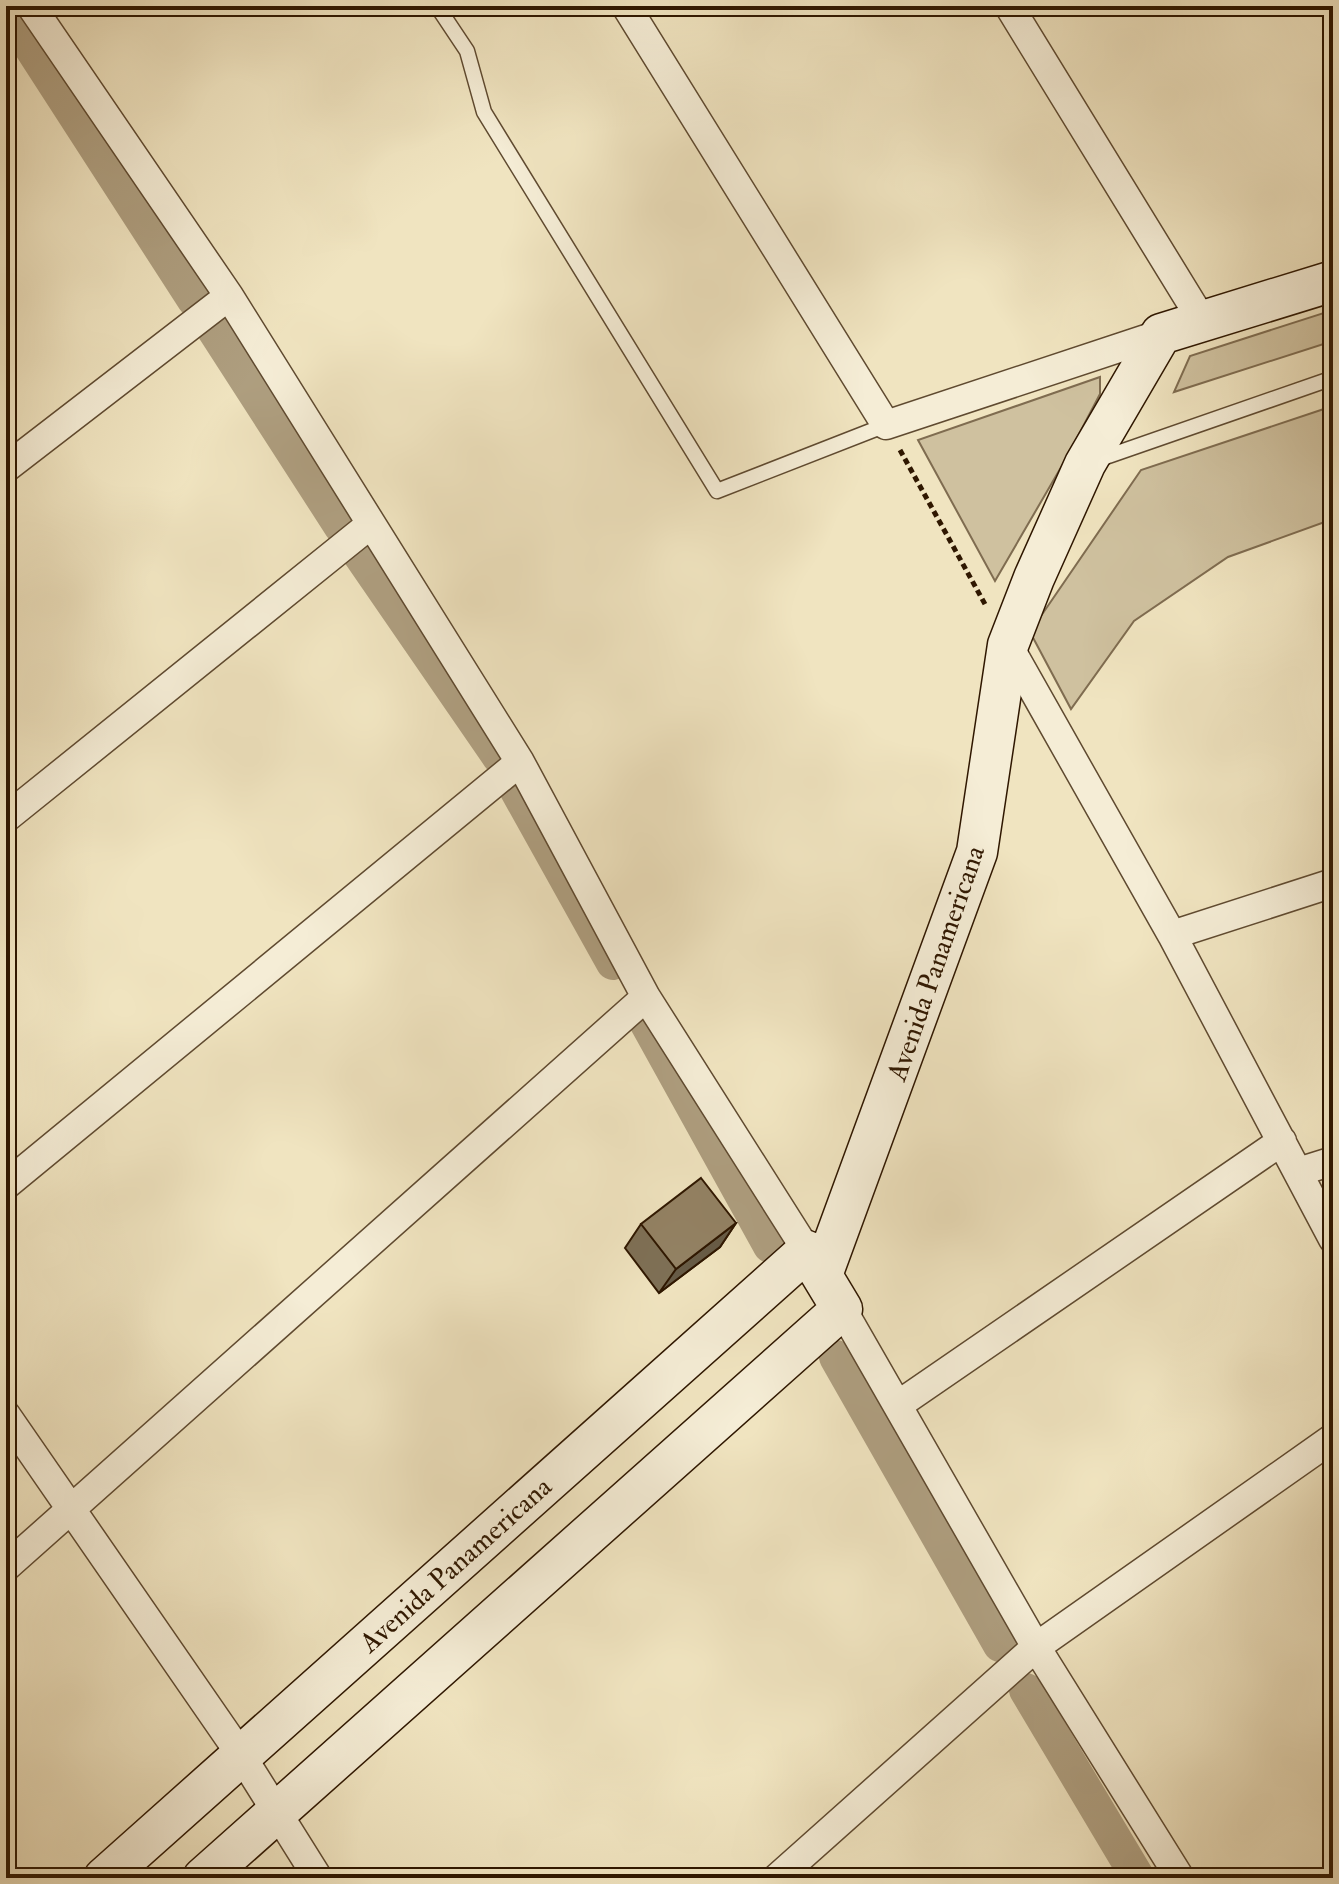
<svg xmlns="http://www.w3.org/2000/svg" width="1339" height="1884" viewBox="0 0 1339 1884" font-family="'IM FELL Double Pica',serif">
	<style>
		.green { fill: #cfc19f; stroke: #7f6c50; stroke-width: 2 }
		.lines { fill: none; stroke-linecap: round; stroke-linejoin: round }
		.canal { stroke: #ae9e7f; stroke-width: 34 }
		.lane-casing { stroke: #5f4a30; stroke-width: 17 }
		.street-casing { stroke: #5f4a30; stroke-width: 31 }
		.secondary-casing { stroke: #2f1700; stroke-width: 43 }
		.path { stroke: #2f1700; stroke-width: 5; stroke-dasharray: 6 4; stroke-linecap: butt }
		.lane { stroke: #f5edd6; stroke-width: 14 }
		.street { stroke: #f5edd6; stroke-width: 28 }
		.secondary { stroke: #f5edd6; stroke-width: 40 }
		.wall { fill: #7e7056; stroke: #2f1700; stroke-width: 2 }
		.shaded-wall { fill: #675b46; stroke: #2f1700; stroke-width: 2 }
		.building { fill: #938264; stroke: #2f1700; stroke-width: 2 }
		.labels { text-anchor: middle; stroke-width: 6; stroke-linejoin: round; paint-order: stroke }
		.street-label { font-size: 28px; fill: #2f1700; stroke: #f5edd6 }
	</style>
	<rect width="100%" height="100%" fill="#f0e4c0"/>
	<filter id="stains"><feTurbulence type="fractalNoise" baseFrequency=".0025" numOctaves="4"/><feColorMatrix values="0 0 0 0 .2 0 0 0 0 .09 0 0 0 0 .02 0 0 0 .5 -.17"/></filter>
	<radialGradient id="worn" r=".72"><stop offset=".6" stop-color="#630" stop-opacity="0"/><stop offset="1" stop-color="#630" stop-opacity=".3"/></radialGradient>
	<path class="green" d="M 1333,310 L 1333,341 L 1174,392 L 1190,356 Z
		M 1100,377 L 1100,394 L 1067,457 L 995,581 L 918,440 Z
		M 1333,406 L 1333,519 L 1228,557 L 1134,621 L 1071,709 L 1030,632 L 1141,470 Z"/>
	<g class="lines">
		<path class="canal" d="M 6,9 L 194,300
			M 214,330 L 341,527
			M 360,555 L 499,757
			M 516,789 L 613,963
			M 646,1022 L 770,1246
			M 836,1357 L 1000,1645
			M 1026,1690 L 1138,1878"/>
		<g class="lane-casing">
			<path id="lane" d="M 437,6 L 467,51 L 484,112 L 717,491 L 886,425
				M 1097,460 L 1333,378"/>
		</g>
		<g class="street-casing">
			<path id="street" d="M 31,6 L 229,296 L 520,762 L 646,997 L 807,1251
				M 626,6 L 886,425 L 1161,334
				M 1009,6 L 1203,322
				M 6,468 L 229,296
				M 1008,645 L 1172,935 L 1333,1239
				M 6,818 L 371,524
				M 1172,935 L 1333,883
				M 1298,1172 L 1333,1161
				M 6,1185 L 520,762
				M 842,1309 L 1036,1647 L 1180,1878
				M 898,1405 L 1282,1141
				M 6,1415 L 241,1755 L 318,1878
				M 6,1567 L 646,997
				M 777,1878 L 1036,1647 L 1333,1438"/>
		</g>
		<g class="secondary-casing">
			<path id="secondary" d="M 822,1275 L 977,852 L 1008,645 L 1034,578 L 1085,464 L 1161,334 L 1333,281
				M 104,1878 L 807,1251 L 842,1309 L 203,1878"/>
		</g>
		<path class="path" d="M 900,450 L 986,606"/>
		<use href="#lane" class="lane"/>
		<use href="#street" class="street"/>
		<use href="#secondary" class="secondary"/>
	</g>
	<path class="wall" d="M 736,1223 L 720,1247 L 659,1293 L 625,1248 L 641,1224 Z"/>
	<path class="shaded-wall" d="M 736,1223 L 720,1247 L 659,1293 L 676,1269 Z"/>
	<path class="building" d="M 701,1178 L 736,1223 L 676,1269 L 641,1224 Z"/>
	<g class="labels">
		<g class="street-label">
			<text transform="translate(935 963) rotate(-71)" y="10">Avenida Panamericana</text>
			<text transform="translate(455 1564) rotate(-42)" y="10">Avenida Panamericana</text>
		</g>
	</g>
	<rect width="1339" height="1884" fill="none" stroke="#f0e4c0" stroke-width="32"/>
	<rect x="8" y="8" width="1323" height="1868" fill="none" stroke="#2f1700" stroke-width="4"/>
	<rect x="16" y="16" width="1307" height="1852" fill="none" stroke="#2f1700" stroke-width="2"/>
	<rect width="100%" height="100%" filter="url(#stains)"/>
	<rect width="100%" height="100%" fill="url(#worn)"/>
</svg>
